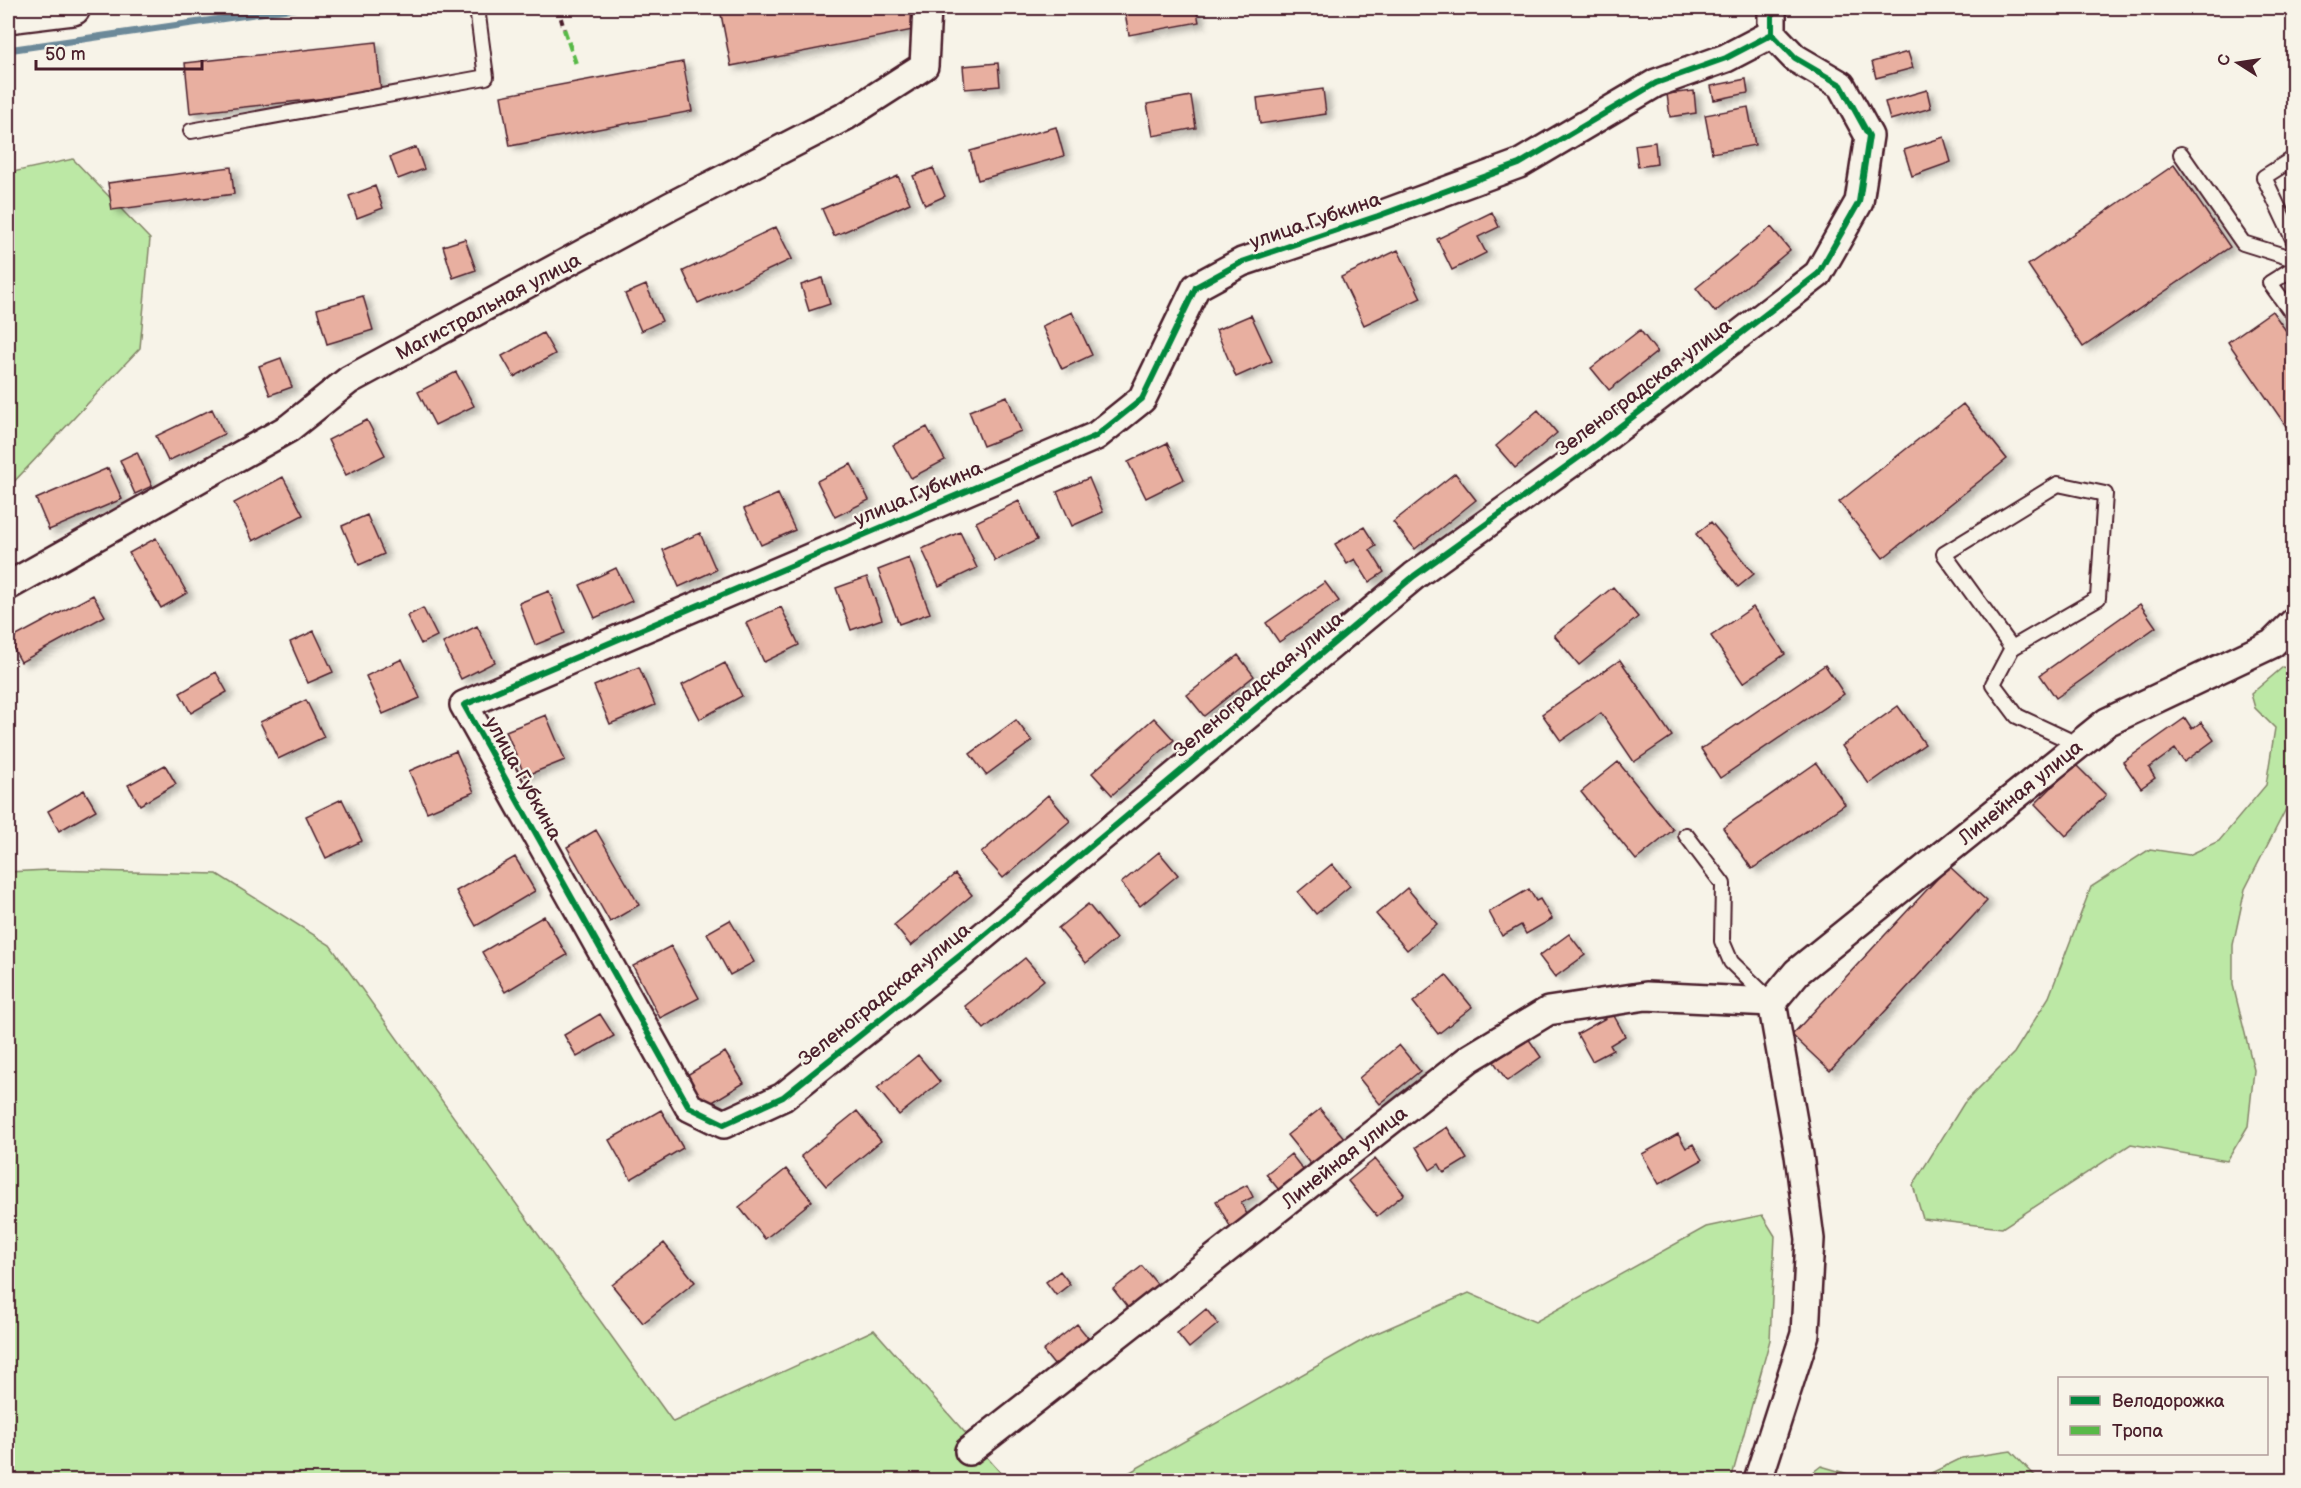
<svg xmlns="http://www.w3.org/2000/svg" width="2301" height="1488" viewBox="0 0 2301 1488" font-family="'Balsamiq Sans',sans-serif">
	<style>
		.green { fill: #bce8a5; stroke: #838468; stroke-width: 1.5 }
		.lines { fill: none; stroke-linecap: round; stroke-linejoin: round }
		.stream { stroke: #6c8999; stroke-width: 7 }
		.building { fill: #e8afa0; stroke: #4a1f2b; stroke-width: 1.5; filter: url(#shadow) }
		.lane-casing { stroke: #4a1f2b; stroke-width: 18 }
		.street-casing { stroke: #4a1f2b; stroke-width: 32 }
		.secondary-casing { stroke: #4a1f2b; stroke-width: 38 }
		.path { stroke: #4a1f2b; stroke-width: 4; stroke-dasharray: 6 4.5; stroke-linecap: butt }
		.lane { stroke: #f7f3e8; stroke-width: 14 }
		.street { stroke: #f7f3e8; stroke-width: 27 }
		.secondary { stroke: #f7f3e8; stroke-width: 33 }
		.quiet { stroke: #58b947; stroke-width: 4.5; stroke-dasharray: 9 4.5; stroke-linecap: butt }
		.cycleway-casing { stroke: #f7f3e8; stroke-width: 10 }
		.cycleway { stroke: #00873e; stroke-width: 6 }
		.labels { text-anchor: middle; stroke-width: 4.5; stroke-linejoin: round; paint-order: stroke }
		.street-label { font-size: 20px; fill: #4a1f2b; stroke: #f7f3e8 }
	</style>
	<defs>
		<filter id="shadow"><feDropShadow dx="6" dy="4" stdDeviation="3" flood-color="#0004"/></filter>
	</defs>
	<rect width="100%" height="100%" fill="#f7f3e8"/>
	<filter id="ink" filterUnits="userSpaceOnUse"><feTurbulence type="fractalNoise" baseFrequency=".0167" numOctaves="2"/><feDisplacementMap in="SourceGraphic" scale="12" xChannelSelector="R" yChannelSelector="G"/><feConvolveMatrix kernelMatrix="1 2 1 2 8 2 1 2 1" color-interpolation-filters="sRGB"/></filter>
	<g filter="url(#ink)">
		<path class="green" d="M 73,159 L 150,239 L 140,348 L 8,488 L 8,173 Z
			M 2283,667 L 2293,670 L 2293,800 L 2290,801 L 2245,889 L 2233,945 L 2233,985 L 2254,1070 L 2248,1126 L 2227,1161 L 2131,1144 L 2002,1228 L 1923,1219 L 1913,1185 L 1964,1103 L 2014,1053 L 2049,997 L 2091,887 L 2150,849 L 2189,855 L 2219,841 L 2266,785 L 2275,728 L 2255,708 L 2251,694 Z
			M 47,870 L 217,874 L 330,945 L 673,1422 L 874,1330 L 1007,1480 L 8,1480 L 8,872 Z
			M 1762,1215 L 1775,1236 L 1770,1340 L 1731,1480 L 1116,1480 L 1370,1336 L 1469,1293 L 1535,1322 L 1706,1227 Z
			M 2011,1451 L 2039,1480 L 1917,1480 L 1962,1458 Z
			M 1821,1466 L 1869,1480 L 1803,1480 Z"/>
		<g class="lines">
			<path class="stream" d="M 8,50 L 295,8"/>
		</g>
		<path class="building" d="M 726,8 L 913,8 L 918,29 L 731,66 L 720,9 Z
			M 1124,8 L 1196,8 L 1199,22 L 1129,35 Z
			M 376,42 L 381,92 L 190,113 L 185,63 Z
			M 1908,52 L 1913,68 L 1876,78 L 1872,62 Z
			M 683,62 L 692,111 L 510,146 L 501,96 Z
			M 998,63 L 1000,86 L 965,89 L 963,66 Z
			M 1746,79 L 1748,93 L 1714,100 L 1711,86 Z
			M 1323,89 L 1326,114 L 1260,124 L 1257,98 Z
			M 1927,90 L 1931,108 L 1890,120 L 1885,102 Z
			M 1694,91 L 1696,113 L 1670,117 L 1667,94 Z
			M 1191,96 L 1196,128 L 1153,136 L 1147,104 Z
			M 1748,107 L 1755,145 L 1712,153 L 1705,115 Z
			M 1056,127 L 1064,156 L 978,180 L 970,151 Z
			M 1944,137 L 1951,162 L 1912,176 L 1904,150 Z
			M 1655,142 L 1657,164 L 1638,167 L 1635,145 Z
			M 416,147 L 424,169 L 398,179 L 390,157 Z
			M 2174,165 L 2230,247 L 2083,347 L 2028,265 Z
			M 231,167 L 234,194 L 112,210 L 108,183 Z
			M 933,168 L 945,196 L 925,205 L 913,176 Z
			M 898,176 L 910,203 L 834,236 L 822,209 Z
			M 375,186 L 383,208 L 357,218 L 349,196 Z
			M 1492,212 L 1499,227 L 1478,237 L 1486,253 L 1452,270 L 1437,239 Z
			M 776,227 L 792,259 L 698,303 L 683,271 Z
			M 1771,227 L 1790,250 L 1715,312 L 1696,288 Z
			M 465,239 L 476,270 L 453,278 L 443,246 Z
			M 1398,250 L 1421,298 L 1364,325 L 1341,277 Z
			M 822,278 L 830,304 L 809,311 L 801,285 Z
			M 646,285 L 662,321 L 641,331 L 625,294 Z
			M 363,296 L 373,330 L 327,344 L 317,309 Z
			M 2272,311 L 2294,342 L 2294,429 L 2290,432 L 2228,342 Z
			M 1072,312 L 1092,355 L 1062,369 L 1042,326 Z
			M 1251,315 L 1272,361 L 1236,377 L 1216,330 Z
			M 1640,330 L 1657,352 L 1609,390 L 1591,368 Z
			M 543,333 L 555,354 L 514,377 L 502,356 Z
			M 281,358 L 292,387 L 270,395 L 259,366 Z
			M 456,372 L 474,406 L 435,425 L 418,392 Z
			M 1007,396 L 1021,431 L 983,446 L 969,411 Z
			M 1963,404 L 2007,459 L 1883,558 L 1839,502 Z
			M 212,409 L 224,434 L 168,461 L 156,436 Z
			M 1538,410 L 1557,433 L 1515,468 L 1496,446 Z
			M 367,420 L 385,455 L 346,475 L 328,440 Z
			M 927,427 L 945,460 L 911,478 L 893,445 Z
			M 1167,443 L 1184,479 L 1146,498 L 1128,462 Z
			M 137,452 L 152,486 L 135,494 L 120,460 Z
			M 851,464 L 869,500 L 835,517 L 817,481 Z
			M 108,468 L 122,499 L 49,530 L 36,499 Z
			M 1455,473 L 1476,500 L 1415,549 L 1393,522 Z
			M 283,477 L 303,515 L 253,541 L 234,503 Z
			M 1089,478 L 1103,512 L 1072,526 L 1057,492 Z
			M 778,494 L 795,530 L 761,545 L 744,509 Z
			M 1019,501 L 1037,540 L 995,561 L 976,522 Z
			M 367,515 L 384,554 L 359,565 L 342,526 Z
			M 1711,522 L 1754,574 L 1738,587 L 1696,534 Z
			M 1364,527 L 1376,546 L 1370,550 L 1384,572 L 1369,582 L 1355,559 L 1347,564 L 1335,544 Z
			M 960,532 L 977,568 L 939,586 L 922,549 Z
			M 700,533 L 716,570 L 679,587 L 663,550 Z
			M 156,538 L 187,593 L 161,608 L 129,553 Z
			M 909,558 L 930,613 L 899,624 L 878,570 Z
			M 616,568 L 632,601 L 595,618 L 580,585 Z
			M 867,577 L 882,619 L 851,630 L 836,588 Z
			M 1325,582 L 1339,601 L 1279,642 L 1266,623 Z
			M 1613,587 L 1638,617 L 1579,665 L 1554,635 Z
			M 549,591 L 565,633 L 535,645 L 519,603 Z
			M 93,595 L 105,616 L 21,662 L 9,640 Z
			M 2140,604 L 2156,627 L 2056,698 L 2040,675 Z
			M 781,607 L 799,645 L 764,662 L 746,623 Z
			M 1753,607 L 1785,654 L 1743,683 L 1711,636 Z
			M 423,608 L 437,636 L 421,644 L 407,616 Z
			M 477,626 L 495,662 L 461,679 L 443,643 Z
			M 314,631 L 333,672 L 308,683 L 290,642 Z
			M 1238,655 L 1254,676 L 1204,716 L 1187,695 Z
			M 402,659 L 420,698 L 383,714 L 366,676 Z
			M 1620,660 L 1672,736 L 1634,762 L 1601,713 L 1561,741 L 1542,714 Z
			M 725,663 L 742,696 L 700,719 L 682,685 Z
			M 1825,665 L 1844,694 L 1720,778 L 1701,749 Z
			M 639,667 L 655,705 L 610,724 L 594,686 Z
			M 216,672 L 227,692 L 191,713 L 180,693 Z
			M 306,700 L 324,737 L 278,759 L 260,722 Z
			M 1898,706 L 1925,744 L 1869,784 L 1842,746 Z
			M 546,715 L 565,760 L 525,776 L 506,731 Z
			M 1154,718 L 1174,740 L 1112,795 L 1092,773 Z
			M 2185,718 L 2192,729 L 2201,722 L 2214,740 L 2184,762 L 2175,749 L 2149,768 L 2155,778 L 2141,788 L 2123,762 Z
			M 1016,720 L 1032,741 L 986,775 L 970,754 Z
			M 456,751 L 474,792 L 427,812 L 409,771 Z
			M 1618,762 L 1673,830 L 1636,860 L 1581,792 Z
			M 1816,763 L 1845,804 L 1752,869 L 1723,828 Z
			M 2075,764 L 2106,795 L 2066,836 L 2035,804 Z
			M 165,765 L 176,784 L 140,805 L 128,785 Z
			M 84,790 L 96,810 L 59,831 L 48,811 Z
			M 1048,795 L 1070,821 L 1003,878 L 981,853 Z
			M 342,799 L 362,841 L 326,858 L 306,816 Z
			M 596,830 L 639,905 L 610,922 L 567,847 Z
			M 1159,852 L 1178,875 L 1140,906 L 1121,883 Z
			M 515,857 L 535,891 L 476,926 L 456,891 Z
			M 1332,864 L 1350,886 L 1316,914 L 1298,892 Z
			M 1949,866 L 1987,901 L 1830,1071 L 1792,1035 Z
			M 955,874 L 972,895 L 911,946 L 894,925 Z
			M 1407,888 L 1437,924 L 1407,950 L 1376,914 Z
			M 1529,889 L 1536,901 L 1540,899 L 1552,919 L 1526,934 L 1521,925 L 1502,936 L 1489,912 Z
			M 1088,904 L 1116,939 L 1086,963 L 1058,928 Z
			M 544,916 L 567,955 L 505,992 L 482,952 Z
			M 730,920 L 754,962 L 730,975 L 707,933 Z
			M 1569,934 L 1585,955 L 1555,977 L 1539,956 Z
			M 671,946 L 699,998 L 660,1018 L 633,966 Z
			M 1025,958 L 1044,980 L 984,1029 L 965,1006 Z
			M 1446,975 L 1472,1007 L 1438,1034 L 1413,1002 Z
			M 600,1014 L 614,1036 L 577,1057 L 564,1035 Z
			M 1613,1014 L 1625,1036 L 1610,1045 L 1613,1050 L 1592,1061 L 1577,1034 Z
			M 1528,1038 L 1541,1057 L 1507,1081 L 1494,1062 Z
			M 1399,1045 L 1420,1071 L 1380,1104 L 1359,1078 Z
			M 725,1052 L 744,1083 L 706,1106 L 687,1075 Z
			M 918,1055 L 940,1082 L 899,1115 L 877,1088 Z
			M 1320,1109 L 1345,1139 L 1312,1166 L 1287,1135 Z
			M 661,1110 L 683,1148 L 631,1179 L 609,1140 Z
			M 857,1111 L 881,1141 L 826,1186 L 801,1156 Z
			M 1447,1127 L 1467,1159 L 1444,1173 L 1439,1164 L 1430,1170 L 1416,1147 Z
			M 1678,1134 L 1686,1148 L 1693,1144 L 1702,1160 L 1659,1184 L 1642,1154 Z
			M 1291,1154 L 1304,1171 L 1279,1190 L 1266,1174 Z
			M 1375,1159 L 1404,1194 L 1377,1216 L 1348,1181 Z
			M 786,1169 L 812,1201 L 765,1239 L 739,1207 Z
			M 1247,1185 L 1253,1197 L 1241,1203 L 1249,1218 L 1231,1228 L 1216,1201 Z
			M 664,1243 L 695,1282 L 643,1323 L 612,1285 Z
			M 1142,1266 L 1162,1290 L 1133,1314 L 1113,1289 Z
			M 1060,1271 L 1070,1284 L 1056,1295 L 1046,1282 Z
			M 1206,1309 L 1218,1324 L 1189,1348 L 1177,1333 Z
			M 1077,1324 L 1090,1340 L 1055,1366 L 1043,1351 Z"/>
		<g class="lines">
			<g class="lane-casing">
				<path id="lane" d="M 191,131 L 486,77 L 477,8
					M 2181,154 L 2243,243 L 2294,259
					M 2294,158 L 2264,177 L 2294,241
					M 2294,268 L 2270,283 L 2294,316
					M 2012,648 L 1944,554 L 2058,484 L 2105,494 L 2098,598 L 2012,648 L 1993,684 L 2017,716 L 2079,745
					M 1686,835 L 1723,884 L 1722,941 L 1731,962 L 1770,1000"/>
			</g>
			<g class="street-casing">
				<path id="street" d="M 1772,34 L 1726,58 L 1656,83 L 1519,164 L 1378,216 L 1242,262 L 1196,287 L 1142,399 L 1096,436 L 464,705 L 689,1107 L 724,1124 L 783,1097 L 963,953 L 1414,576 L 1596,445 L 1818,274 L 1859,202 L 1869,136 L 1841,85 L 1795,58 L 1772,34 L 1772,8
					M 8,586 L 289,428 L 349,380 L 671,206 L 846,116 L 924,66 L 927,8
					M 969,1451 L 1470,1058 L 1548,1011 L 1646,996 L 1772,1002
					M 1758,1480 L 1805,1334 L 1810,1239 L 1799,1155 L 1772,1002 L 1797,972 L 2107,722 L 2272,644 L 2294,622"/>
			</g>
			<g class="secondary-casing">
				<path id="secondary" d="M 8,16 L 73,8"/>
			</g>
			<path class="path" d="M 558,8 L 564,29"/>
			<use href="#lane" class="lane"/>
			<use href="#street" class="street"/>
			<use href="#secondary" class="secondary"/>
			<path class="quiet" d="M 564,29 L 577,67"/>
			<g class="cycleway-casing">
				<path id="cycleway" d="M 1772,34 L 1726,58 L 1656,83 L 1519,164 L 1378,216 L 1242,262 L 1196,287 L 1142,399 L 1096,436 L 464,705 L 689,1107 L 724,1124 L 783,1097 L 963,953 L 1414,576 L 1596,445 L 1818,274 L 1859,202 L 1869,136 L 1841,85 L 1795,58 L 1772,34 L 1772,8"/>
			</g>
			<use href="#cycleway" class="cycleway"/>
		</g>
	</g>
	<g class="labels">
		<g class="street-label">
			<text transform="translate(1315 220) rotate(-19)" y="7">улица Губкина</text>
			<text transform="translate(488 306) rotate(-28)" y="7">Магистральная улица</text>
			<text transform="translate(1643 387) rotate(-37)" y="7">Зеленоградская улица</text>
			<text transform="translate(918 493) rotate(-23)" y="7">улица Губкина</text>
			<text transform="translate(1258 684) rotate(-40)" y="7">Зеленоградская улица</text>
			<text transform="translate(524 778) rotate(61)" y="7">улица Губкина</text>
			<text transform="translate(2020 792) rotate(-39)" y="7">Линейная улица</text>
			<text transform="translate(884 994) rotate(-39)" y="7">Зеленоградская улица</text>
			<text transform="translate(1344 1157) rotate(-38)" y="7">Линейная улица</text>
		</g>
	</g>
	<rect width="2301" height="1488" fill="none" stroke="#f7f3e8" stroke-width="30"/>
	<rect x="15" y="15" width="2271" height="1458" fill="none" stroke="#4a1f2b" stroke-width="2" filter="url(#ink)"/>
	<rect x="2058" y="1377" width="210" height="78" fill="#f7f3e8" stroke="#b29e9c" stroke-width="1.5"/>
	<rect x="2070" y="1396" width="30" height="9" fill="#00873e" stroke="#b29e9c" stroke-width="1.5"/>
	<text x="2112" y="1407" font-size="18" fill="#4a1f2b">Велодорожка</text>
	<rect x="2070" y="1426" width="30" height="9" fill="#58b947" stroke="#b29e9c" stroke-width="1.5"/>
	<text x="2112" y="1437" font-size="18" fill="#4a1f2b">Тропа</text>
	<g transform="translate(2238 63) rotate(282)" stroke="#f7f3e8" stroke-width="4.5" paint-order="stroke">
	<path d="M0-4.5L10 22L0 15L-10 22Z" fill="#4a1f2b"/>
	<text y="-9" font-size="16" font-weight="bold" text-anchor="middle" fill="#4a1f2b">С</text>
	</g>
	<path d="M36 60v9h166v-9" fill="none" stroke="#4a1f2b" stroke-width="3"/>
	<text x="45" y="60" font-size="18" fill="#4a1f2b" stroke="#f7f3e8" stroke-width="4.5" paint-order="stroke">50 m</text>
</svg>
